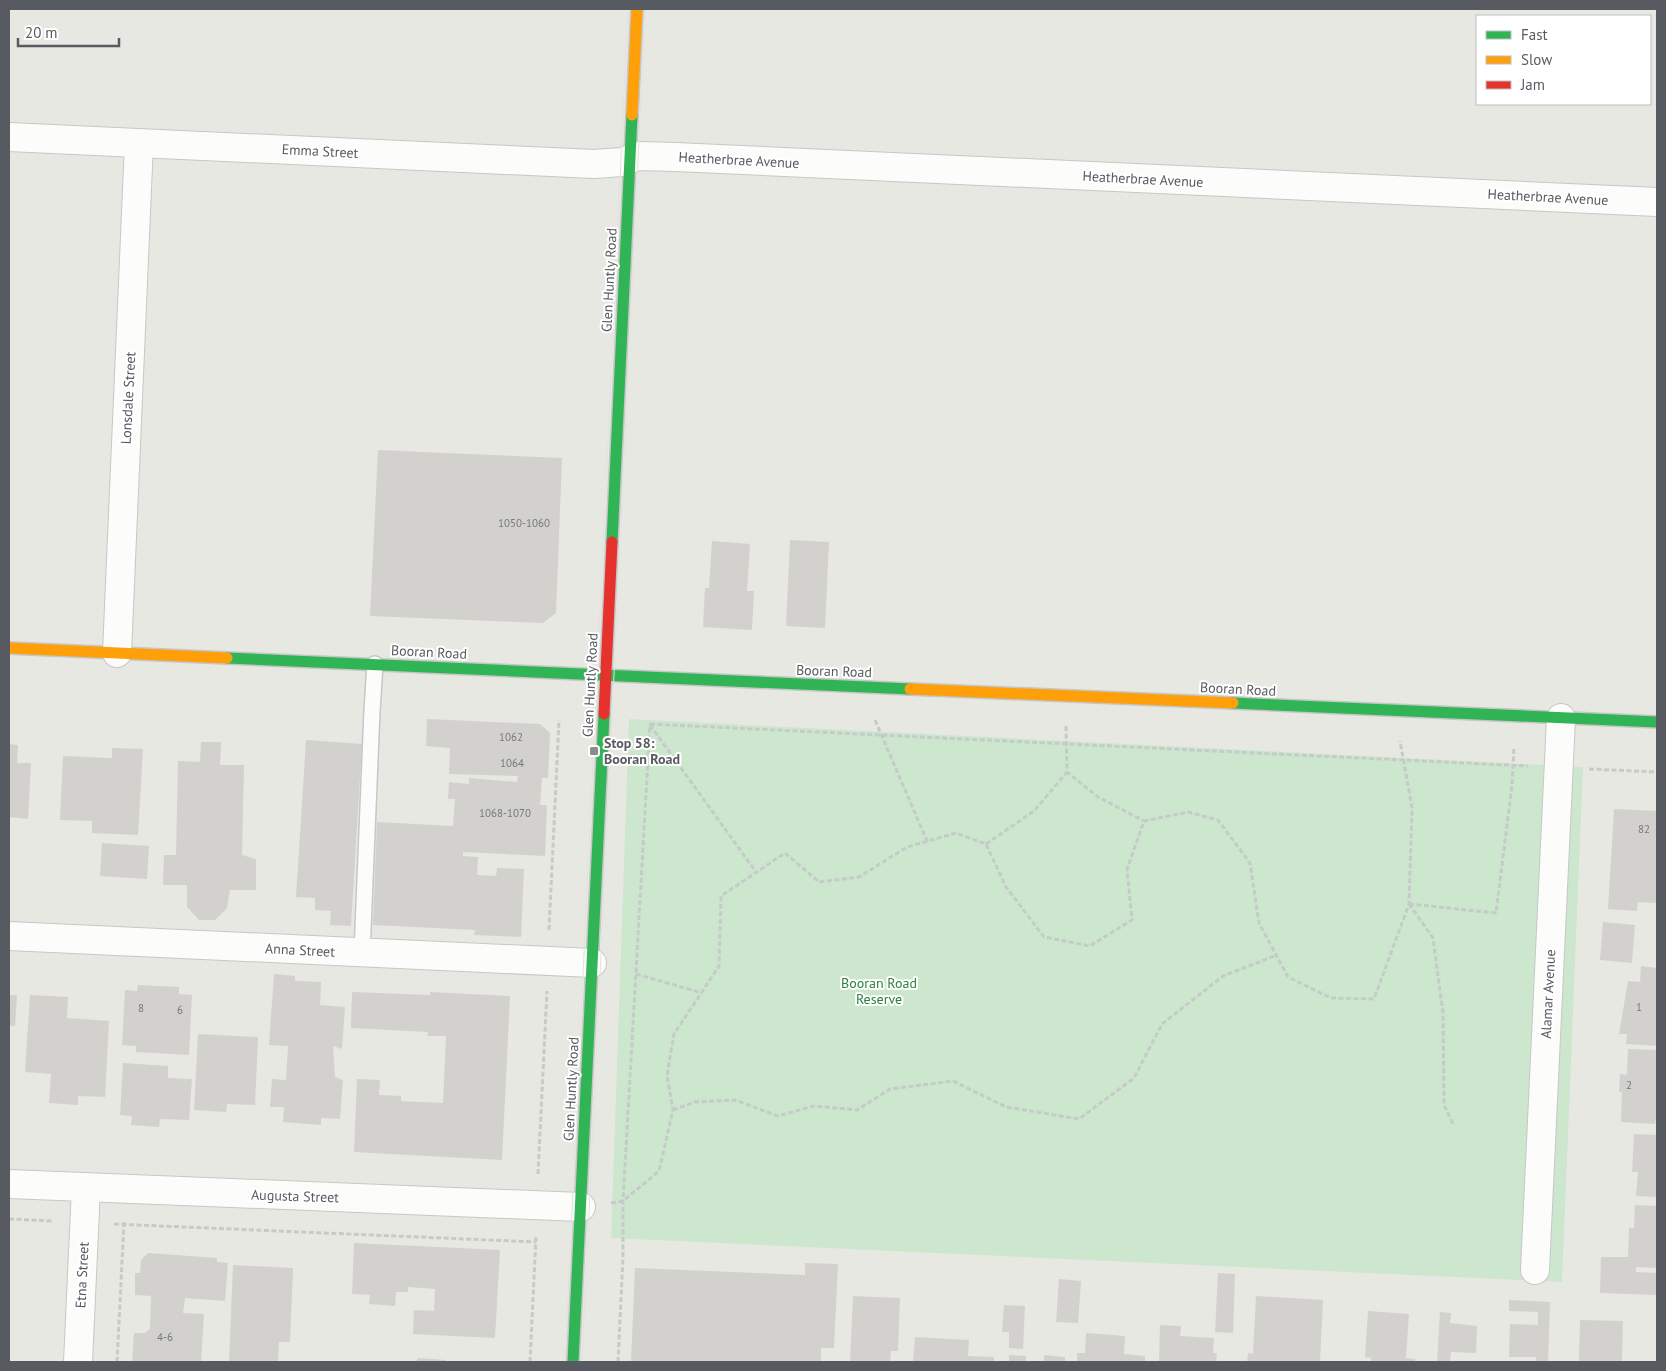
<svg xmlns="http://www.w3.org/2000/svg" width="1666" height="1371" viewBox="0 0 1666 1371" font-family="'PT Sans',sans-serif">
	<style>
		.green { fill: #cde7ce }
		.building { fill: #d2d1cd }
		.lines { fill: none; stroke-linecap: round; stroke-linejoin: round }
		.lane-casing { stroke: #c7c7c7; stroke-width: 18 }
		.street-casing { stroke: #c7c7c7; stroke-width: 30 }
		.fast-casing { stroke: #c5c6c5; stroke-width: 14 }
		.slow-casing { stroke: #c5c6c5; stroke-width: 14 }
		.jam-casing { stroke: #c5c6c5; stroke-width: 14 }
		.path { stroke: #c5cbc9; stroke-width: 3; stroke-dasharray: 5 2.5; stroke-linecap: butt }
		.lane { stroke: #fcfcfb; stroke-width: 15 }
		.street { stroke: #fcfcfb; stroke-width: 28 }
		.fast { stroke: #30b455; stroke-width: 11 }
		.slow { stroke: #ff9f0a; stroke-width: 11 }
		.jam { stroke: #e5322d; stroke-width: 11 }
		.tram { stroke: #e2e2e1; stroke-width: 1 }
		.poi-dot { fill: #8a8c8e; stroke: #fff; stroke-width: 2 }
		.labels { text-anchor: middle; stroke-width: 4; stroke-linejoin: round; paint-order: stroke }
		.number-label { font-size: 11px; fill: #76787c }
		.street-label { font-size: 14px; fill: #575a61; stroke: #fff }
		.poi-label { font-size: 14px; font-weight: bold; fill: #575a61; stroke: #fff; text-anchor: start }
		.park-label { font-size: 14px; fill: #2d833d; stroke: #fff }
	</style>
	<rect width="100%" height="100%" fill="#e8e8e2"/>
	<path class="green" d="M 629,719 L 1583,767 L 1562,1282 L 611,1238 Z"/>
	<path class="building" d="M 378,450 L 562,458 L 556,613 L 543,623 L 370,616 Z
		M 790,540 L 829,542 L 825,628 L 786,626 Z
		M 712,541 L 750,544 L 747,591 L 754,591 L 752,630 L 703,627 L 705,588 L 709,588 Z
		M 427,719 L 540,724 L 550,733 L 548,778 L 542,778 L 540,805 L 547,805 L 545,856 L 463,852 L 463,856 L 478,857 L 477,875 L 496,876 L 497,868 L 524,869 L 521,937 L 474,935 L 475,930 L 373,925 L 377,822 L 453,826 L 455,799 L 448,799 L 449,782 L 469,784 L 469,778 L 517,782 L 518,776 L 449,774 L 450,748 L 426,746 Z
		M 306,740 L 362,744 L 351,926 L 330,925 L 331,911 L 315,910 L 315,898 L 296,897 Z
		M 201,742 L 221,742 L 220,765 L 244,765 L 242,855 L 256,859 L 256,890 L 230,890 L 227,908 L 215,920 L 199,920 L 187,907 L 187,885 L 163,885 L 164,855 L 176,855 L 178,761 L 200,762 Z
		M 9,744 L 18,745 L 17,763 L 31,763 L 28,819 L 9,817 Z
		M 112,748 L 143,749 L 138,835 L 92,833 L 92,821 L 60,820 L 63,756 L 112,758 Z
		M 1614,809 L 1657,811 L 1657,903 L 1638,902 L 1637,911 L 1608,909 Z
		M 102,843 L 149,846 L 147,879 L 100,876 Z
		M 1603,922 L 1635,925 L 1632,963 L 1600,960 Z
		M 1641,966 L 1657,968 L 1657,1046 L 1626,1044 L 1627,1034 L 1619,1034 L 1628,981 L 1640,982 Z
		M 274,974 L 295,976 L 295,981 L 321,982 L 320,1005 L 345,1007 L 342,1049 L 333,1046 L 335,1077 L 343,1080 L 340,1119 L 321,1118 L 321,1125 L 283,1122 L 284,1107 L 270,1107 L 272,1079 L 286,1080 L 288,1046 L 269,1045 Z
		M 138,985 L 179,987 L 179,994 L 192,995 L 189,1055 L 136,1052 L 136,1046 L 122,1045 L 125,990 L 137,991 Z
		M 352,992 L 430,995 L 430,992 L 510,996 L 502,1160 L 354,1152 L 357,1079 L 380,1080 L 379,1095 L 401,1096 L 401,1101 L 443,1103 L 446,1036 L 427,1036 L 428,1032 L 351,1028 Z
		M 9,995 L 17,995 L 15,1026 L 9,1026 Z
		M 30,995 L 68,997 L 67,1018 L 109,1021 L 105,1097 L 78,1096 L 78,1105 L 49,1103 L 51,1074 L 25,1072 Z
		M 198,1034 L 258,1037 L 255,1105 L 227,1104 L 226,1112 L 194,1110 Z
		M 1628,1049 L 1657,1050 L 1657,1118 L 1656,1118 L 1655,1124 L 1621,1122 L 1622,1092 L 1619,1092 L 1620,1074 L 1627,1075 Z
		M 123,1063 L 168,1066 L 168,1078 L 192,1079 L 189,1120 L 160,1119 L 159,1127 L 131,1125 L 132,1116 L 120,1115 Z
		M 1634,1134 L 1657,1135 L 1657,1197 L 1636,1196 L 1638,1172 L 1632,1172 Z
		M 1635,1205 L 1657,1206 L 1657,1268 L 1636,1267 L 1636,1272 L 1657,1273 L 1657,1295 L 1600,1293 L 1601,1257 L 1628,1257 L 1629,1228 L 1634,1228 Z
		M 354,1243 L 500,1250 L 495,1338 L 413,1334 L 414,1310 L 434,1311 L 435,1289 L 408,1287 L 408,1292 L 396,1292 L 395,1306 L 369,1304 L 370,1295 L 352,1294 Z
		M 148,1253 L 217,1258 L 217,1262 L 228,1263 L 225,1301 L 185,1298 L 183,1313 L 204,1314 L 201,1362 L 132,1362 L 134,1333 L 145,1333 L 150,1329 L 151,1296 L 135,1295 L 135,1273 L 140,1273 L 141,1260 Z
		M 805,1263 L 838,1264 L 834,1348 L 821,1348 L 821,1362 L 631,1362 L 635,1268 L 805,1275 Z
		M 233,1265 L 293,1268 L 290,1342 L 279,1342 L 278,1362 L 229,1362 Z
		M 1218,1273 L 1235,1274 L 1233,1333 L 1215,1332 Z
		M 1059,1279 L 1081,1281 L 1078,1323 L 1056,1322 Z
		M 853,1296 L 900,1298 L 898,1351 L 891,1351 L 890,1362 L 850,1362 Z
		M 1256,1296 L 1323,1300 L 1320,1362 L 1247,1362 L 1248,1353 L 1253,1354 Z
		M 1509,1300 L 1550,1302 L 1548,1362 L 1536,1362 L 1536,1357 L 1509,1357 L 1510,1324 L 1538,1325 L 1538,1312 L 1509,1311 Z
		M 1004,1305 L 1025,1306 L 1023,1349 L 1009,1348 L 1009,1332 L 1002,1332 Z
		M 1368,1311 L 1409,1314 L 1406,1358 L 1415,1359 L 1415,1362 L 1371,1362 L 1371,1358 L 1365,1357 Z
		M 1440,1312 L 1451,1313 L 1450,1323 L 1477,1326 L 1476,1353 L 1451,1352 L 1450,1362 L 1437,1362 Z
		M 1580,1320 L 1623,1321 L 1622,1362 L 1579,1362 Z
		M 1160,1325 L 1181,1326 L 1180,1336 L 1214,1338 L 1213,1353 L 1217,1353 L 1216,1362 L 1159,1362 Z
		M 1086,1333 L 1125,1336 L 1124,1354 L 1145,1356 L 1145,1362 L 1077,1362 L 1077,1353 L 1085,1353 Z
		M 915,1337 L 969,1340 L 968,1356 L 994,1357 L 994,1362 L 913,1362 Z
		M 1009,1355 L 1026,1356 L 1026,1362 L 1009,1362 Z
		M 1044,1355 L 1065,1357 L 1065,1362 L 1044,1362 Z
		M 418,1358 L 446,1360 L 446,1362 L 416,1362 Z"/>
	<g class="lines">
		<g class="lane-casing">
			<path id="lane" d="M 362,953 L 372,711 L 375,664"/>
		</g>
		<g class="street-casing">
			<path id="street" d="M 9,137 L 594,164 L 622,162 L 638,156 L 676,157 L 1657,202
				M 117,653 L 139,143
				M 9,936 L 592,963
				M 9,1184 L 581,1207
				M 1535,1270 L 1561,718
				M 78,1362 L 86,1188"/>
		</g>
		<g class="fast-casing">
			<path id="fast" d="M 612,542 L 632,115
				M 227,658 L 910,689
				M 1233,703 L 1657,722
				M 573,1362 L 604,714"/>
		</g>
		<g class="slow-casing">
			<path id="slow" d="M 632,115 L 637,9
				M 9,648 L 227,658
				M 910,689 L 1233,703"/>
		</g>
		<g class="jam-casing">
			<path id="jam" d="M 604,714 L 612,542"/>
		</g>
		<path class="path" d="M 875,720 L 927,841
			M 650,724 L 1528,766
			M 650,725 L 756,872
			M 1066,726 L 1067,772 L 1098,797 L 1144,821
			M 1589,769 L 1657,772
			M 986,844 L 1034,811 L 1067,772
			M 1409,904 L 1496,913 L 1512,785 L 1514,747
			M 1409,904 L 1433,938 L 1443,1013 L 1444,1105 L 1453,1124
			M 549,930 L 559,720
			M 636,974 L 702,993
			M 673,1110 L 695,1102 L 735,1100 L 778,1116 L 814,1106 L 857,1110 L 890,1089 L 953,1081 L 1006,1107 L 1079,1119 L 1134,1078 L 1162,1024 L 1223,976 L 1277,955
			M 538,1174 L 547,991
			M 611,1203 L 623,1201 L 659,1171 L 673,1110 L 667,1075 L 674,1034 L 719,966 L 721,896 L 785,853 L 819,882 L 859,877 L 907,847 L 956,833 L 986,844 L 1006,887 L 1044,937 L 1090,946 L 1132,920 L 1127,869 L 1144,821 L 1188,812 L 1218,820 L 1250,863 L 1259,923 L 1288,977 L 1331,998 L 1374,999 L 1409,904 L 1412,808 L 1400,741
			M 9,1219 L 53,1221
			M 114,1224 L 536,1242
			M 117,1362 L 124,1222
			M 530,1362 L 536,1236
			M 618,1362 L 623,1257 L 623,1201 L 650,724"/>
		<use href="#lane" class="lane"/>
		<use href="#street" class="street"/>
		<use href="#fast" class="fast"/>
		<use href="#slow" class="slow"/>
		<use href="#jam" class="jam"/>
		<path class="tram" d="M 565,1362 L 628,9
			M 582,1362 L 645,9"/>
	</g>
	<rect class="poi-dot" x="589" y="746" width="10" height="10" rx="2.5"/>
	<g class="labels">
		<g class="number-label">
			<text x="524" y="527">1050-1060</text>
			<text x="511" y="741">1062</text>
			<text x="512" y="767">1064</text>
			<text x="505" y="817">1068-1070</text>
			<text x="1644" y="833">82</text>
			<text x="1639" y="1011">1</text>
			<text x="141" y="1012">8</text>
			<text x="180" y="1014">6</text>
			<text x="1629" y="1089">2</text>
			<text x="165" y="1341">4-6</text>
		</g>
		<g class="street-label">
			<text transform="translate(320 151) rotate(3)" y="5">Emma Street</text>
			<text transform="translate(739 160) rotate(3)" y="5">Heatherbrae Avenue</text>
			<text transform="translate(1143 179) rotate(3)" y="5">Heatherbrae Avenue</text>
			<text transform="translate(1548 197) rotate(3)" y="5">Heatherbrae Avenue</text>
			<text transform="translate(609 280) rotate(-87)" y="5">Glen Huntly Road</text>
			<text transform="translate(128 398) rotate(-87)" y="5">Lonsdale Street</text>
			<text transform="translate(429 652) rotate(3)" y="5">Booran Road</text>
			<text transform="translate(834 671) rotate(2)" y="5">Booran Road</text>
			<text transform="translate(590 685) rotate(-87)" y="5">Glen Huntly Road</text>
			<text transform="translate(1238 689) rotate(3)" y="5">Booran Road</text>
			<text transform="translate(300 950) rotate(3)" y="5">Anna Street</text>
			<text transform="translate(1548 994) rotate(-87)" y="5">Alamar Avenue</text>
			<text transform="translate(571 1089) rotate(-87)" y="5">Glen Huntly Road</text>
			<text transform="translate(295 1196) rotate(2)" y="5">Augusta Street</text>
			<text transform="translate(82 1275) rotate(-87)" y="5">Etna Street</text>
		</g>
		<g class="poi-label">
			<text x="604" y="748">Stop 58:<tspan x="604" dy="16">Booran Road</tspan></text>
		</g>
		<g class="park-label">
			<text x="879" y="988">Booran Road<tspan x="879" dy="16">Reserve</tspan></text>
		</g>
	</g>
	<rect width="1666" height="1371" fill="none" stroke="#575a61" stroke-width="20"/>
	<rect x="1476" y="15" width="175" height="90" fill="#ffffff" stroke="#bcbdc0"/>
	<rect x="1486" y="31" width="25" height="8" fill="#30b455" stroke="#bcbdc0"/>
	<text x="1521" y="40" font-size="15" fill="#575a61">Fast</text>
	<rect x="1486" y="56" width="25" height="8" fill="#ff9f0a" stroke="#bcbdc0"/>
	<text x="1521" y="65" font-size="15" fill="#575a61">Slow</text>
	<rect x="1486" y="81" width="25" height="8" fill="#e5322d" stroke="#bcbdc0"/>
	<text x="1521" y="90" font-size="15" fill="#575a61">Jam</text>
	<path d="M18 38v8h101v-8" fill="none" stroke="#575a61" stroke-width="2.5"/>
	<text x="25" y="38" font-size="15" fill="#575a61" stroke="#ffffff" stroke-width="4" paint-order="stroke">20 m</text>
</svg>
